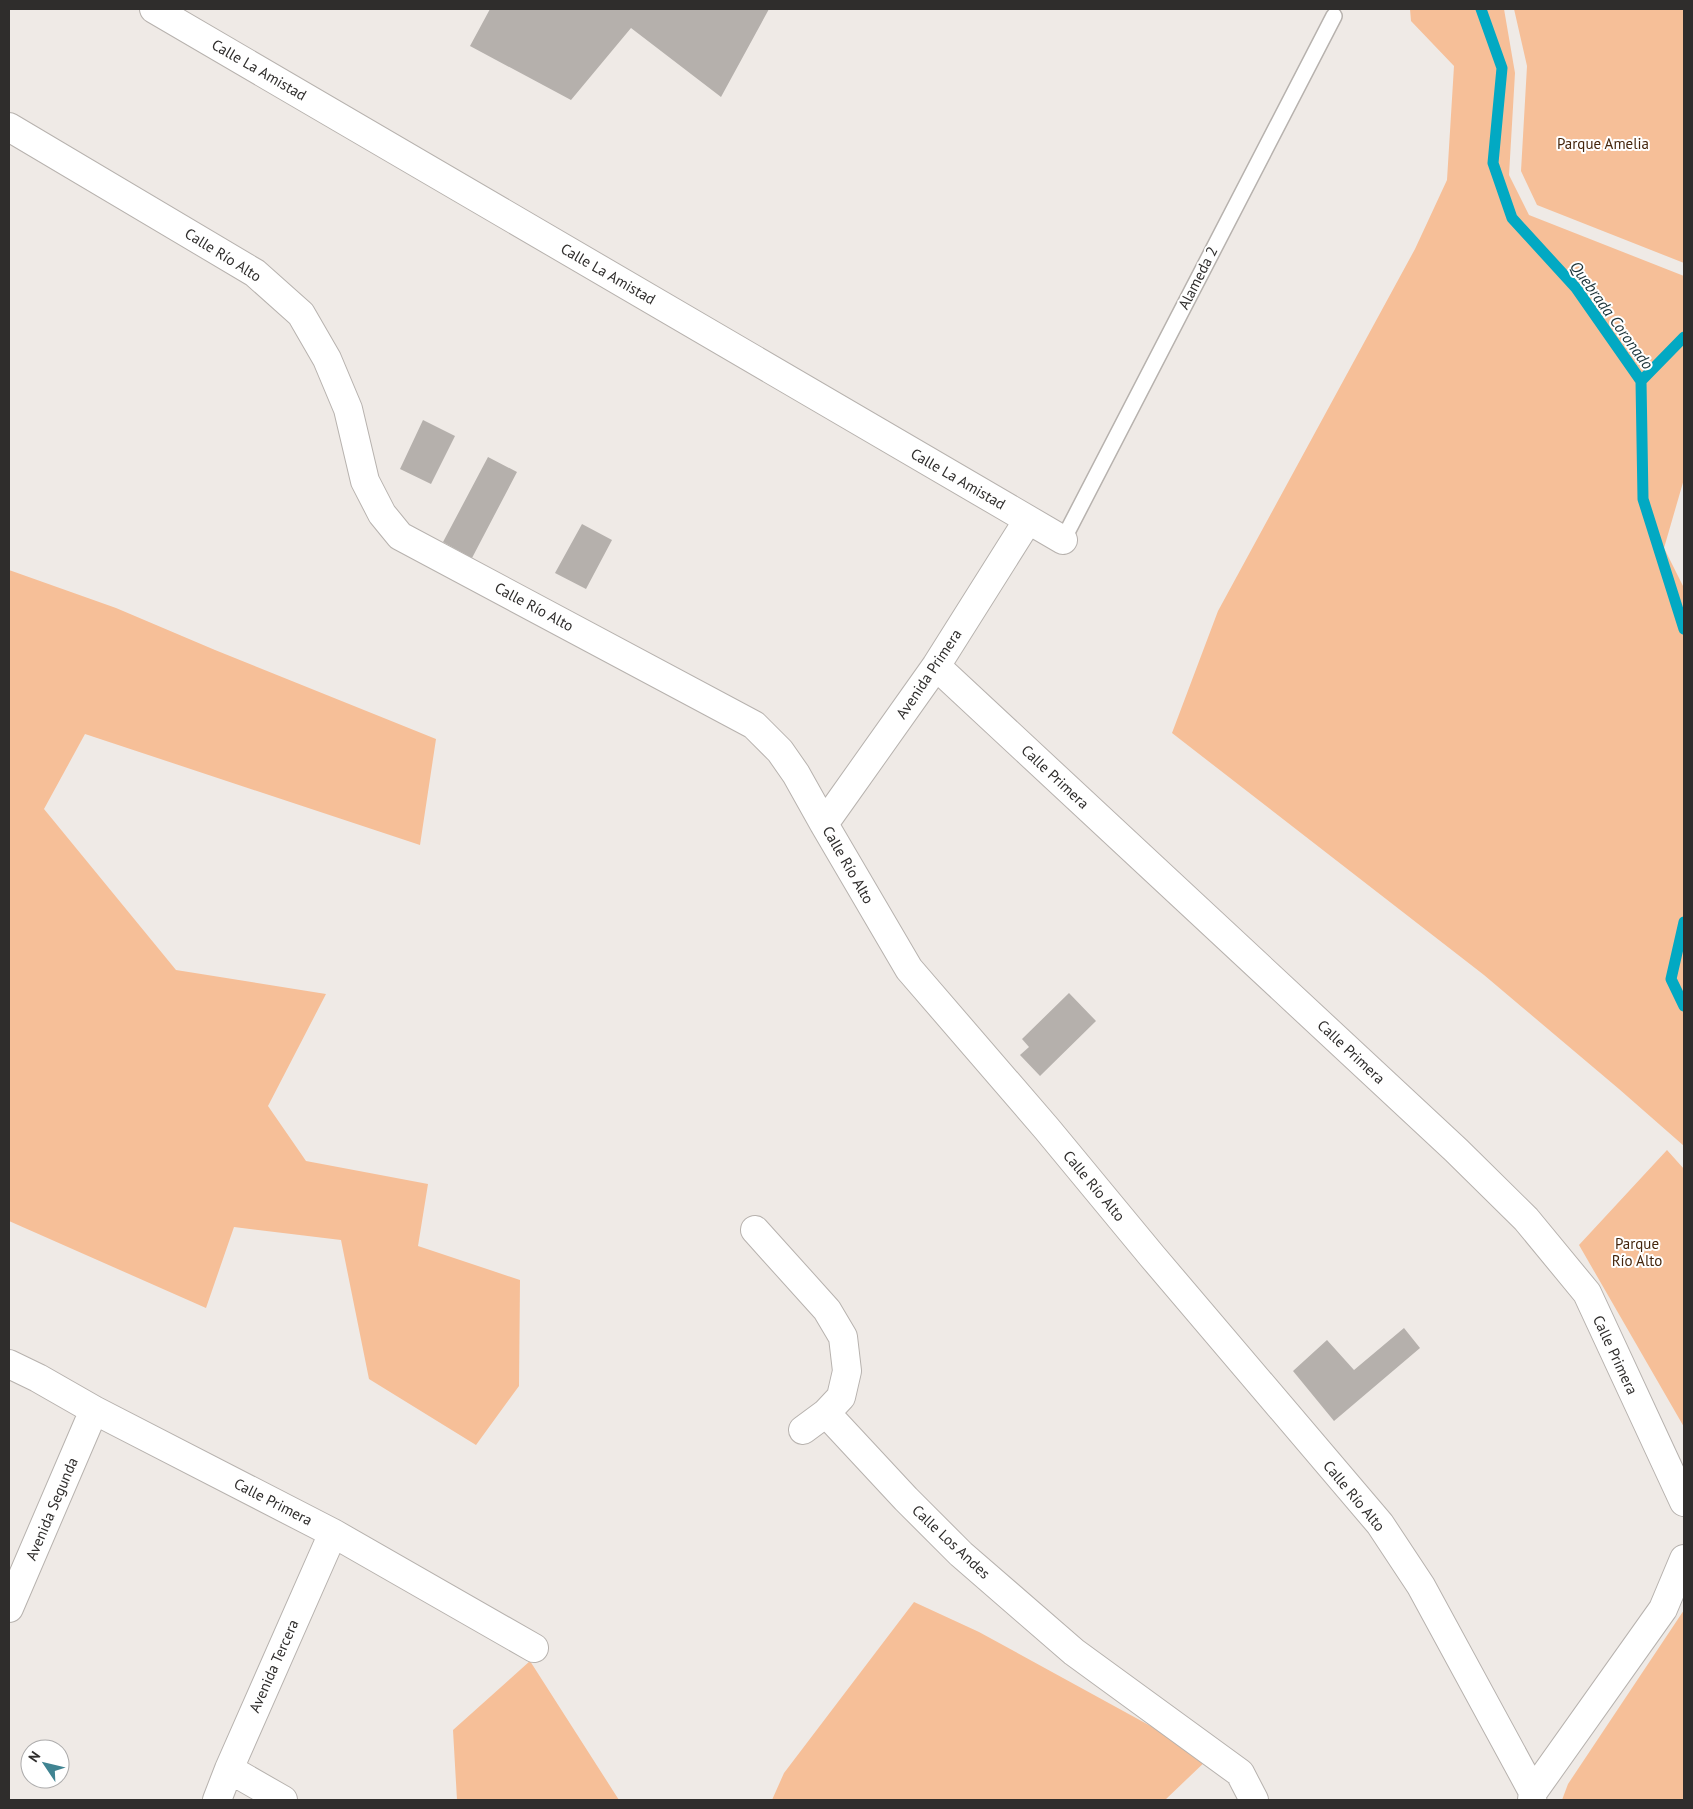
<svg xmlns="http://www.w3.org/2000/svg" width="1693" height="1809" viewBox="0 0 1693 1809" font-family="'PT Sans',sans-serif">
	<style>
		.green { fill: #f6bf98 }
		.lines { fill: none; stroke-linecap: round; stroke-linejoin: round }
		.stream { stroke: #02a9c3; stroke-width: 11 }
		.building { fill: #b5b0ac }
		.service-casing { stroke: #b7b2ae; stroke-width: 18 }
		.minor-casing { stroke: #b7b2ae; stroke-width: 30 }
		.service { stroke: #fff; stroke-width: 15 }
		.minor { stroke: #fff; stroke-width: 28 }
		.labels { text-anchor: middle; stroke-width: 4; stroke-linejoin: round; paint-order: stroke }
		.street-label { font-size: 15px; fill: #2f2d2c; stroke: #fff }
		.park-label { font-size: 15px; fill: #45260d; stroke: #fff }
		.water-label { font-size: 16px; font-style: italic; fill: #1b3237; stroke: #fff }
	</style>
	<rect width="100%" height="100%" fill="#efeae6"/>
	<path class="green" d="M 1410,9 L 1504,9 L 1515,73 L 1509,175 L 1529,215 L 1684,276 L 1684,479 L 1664,548 L 1684,588 L 1684,1146 L 1619,1089 L 1484,975 L 1172,733 L 1218,611 L 1415,249 L 1447,180 L 1454,66 L 1411,21 Z
		M 1514,9 L 1684,9 L 1684,263 L 1537,205 L 1521,171 L 1527,66 Z
		M 9,570 L 116,608 L 215,650 L 436,739 L 420,845 L 85,734 L 44,809 L 176,970 L 326,994 L 268,1106 L 306,1161 L 428,1184 L 418,1246 L 520,1280 L 519,1386 L 476,1445 L 369,1379 L 341,1240 L 234,1227 L 206,1308 L 9,1221 Z
		M 1667,1150 L 1684,1169 L 1684,1427 L 1579,1245 Z
		M 914,1602 L 979,1632 L 1209,1758 L 1165,1800 L 772,1800 L 784,1773 Z
		M 1684,1610 L 1684,1800 L 1562,1800 L 1568,1784 Z
		M 530,1661 L 619,1800 L 457,1800 L 453,1730 Z"/>
	<g class="lines">
		<path class="stream" d="M 1481,9 L 1502,68 L 1493,163 L 1512,218 L 1576,288 L 1641,381 L 1643,499 L 1684,629
			M 1641,381 L 1684,337
			M 1684,922 L 1671,979 L 1684,1006"/>
	</g>
	<path class="building" d="M 490,9 L 769,9 L 721,97 L 631,28 L 571,100 L 470,46 Z
		M 423,420 L 455,436 L 431,484 L 400,469 Z
		M 488,457 L 517,472 L 472,558 L 443,542 Z
		M 582,524 L 612,540 L 586,589 L 555,573 Z
		M 1069,993 L 1096,1021 L 1040,1076 L 1020,1055 L 1029,1047 L 1022,1039 Z
		M 1404,1328 L 1420,1348 L 1334,1421 L 1293,1371 L 1327,1340 L 1354,1370 Z"/>
	<g class="lines">
		<g class="service-casing">
			<path id="service" d="M 1063,540 L 1334,16"/>
		</g>
		<g class="minor-casing">
			<path id="minor" d="M 154,9 L 1063,540
				M 9,127 L 255,273 L 301,314 L 327,359 L 348,409 L 365,481 L 382,514 L 400,536 L 754,725 L 780,751 L 796,774 L 824,824 L 909,969 L 1047,1129 L 1152,1256 L 1380,1524 L 1421,1586 L 1533,1792 L 1532,1800
				M 936,666 L 1456,1150 L 1526,1219 L 1587,1293 L 1684,1502
				M 824,824 L 936,666 L 1028,520
				M 755,1230 L 827,1310 L 843,1337 L 847,1371 L 841,1397 L 826,1413 L 906,1499 L 961,1554 L 1074,1652 L 1240,1773 L 1254,1800
				M 9,1364 L 38,1378 L 94,1410 L 333,1533 L 534,1648
				M 803,1430 L 826,1413
				M 9,1608 L 94,1410
				M 229,1769 L 283,1800
				M 1533,1792 L 1663,1609 L 1684,1559
				M 217,1800 L 229,1769 L 333,1533"/>
		</g>
		<use href="#service" class="service"/>
		<use href="#minor" class="minor"/>
	</g>
	<g class="labels">
		<g class="street-label">
			<text transform="translate(259 70) rotate(30)" y="5">Calle La Amistad</text>
			<text transform="translate(223 255) rotate(32)" y="5">Calle Río Alto</text>
			<text transform="translate(608 274) rotate(30)" y="5">Calle La Amistad</text>
			<text transform="translate(1198 278) rotate(-63)" y="5">Alameda 2</text>
			<text transform="translate(958 479) rotate(30)" y="5">Calle La Amistad</text>
			<text transform="translate(534 607) rotate(28)" y="5">Calle Río Alto</text>
			<text transform="translate(929 674) rotate(-56)" y="5">Avenida Primera</text>
			<text transform="translate(1055 777) rotate(43)" y="5">Calle Primera</text>
			<text transform="translate(848 865) rotate(60)" y="5">Calle Río Alto</text>
			<text transform="translate(1351 1052) rotate(43)" y="5">Calle Primera</text>
			<text transform="translate(1094 1186) rotate(50)" y="5">Calle Río Alto</text>
			<text transform="translate(1615 1355) rotate(65)" y="5">Calle Primera</text>
			<text transform="translate(1354 1496) rotate(50)" y="5">Calle Río Alto</text>
			<text transform="translate(273 1502) rotate(27)" y="5">Calle Primera</text>
			<text transform="translate(52 1509) rotate(-67)" y="5">Avenida Segunda</text>
			<text transform="translate(951 1542) rotate(43)" y="5">Calle Los Andes</text>
			<text transform="translate(274 1666) rotate(-66)" y="5">Avenida Tercera</text>
		</g>
		<g class="park-label">
			<text x="1603" y="149">Parque Amelia</text>
			<text x="1637" y="1249">Parque<tspan x="1637" dy="17">Río Alto</tspan></text>
		</g>
		<g class="water-label">
			<text transform="translate(1612 315) rotate(54)" y="6">Quebrada Coronado</text>
		</g>
	</g>
	<rect width="1693" height="1809" fill="none" stroke="#2f2d2c" stroke-width="20"/>
	<g transform="translate(45 1764) rotate(305)"><circle r="24" fill="#ffffff" stroke="#acabab"/>
	<path d="M0-4L9 19L0 12L-9 19Z" fill="#408492"/>
	<text y="-8" font-size="14" font-weight="bold" text-anchor="middle" fill="#2f2d2c">N</text>
	</g>
</svg>
